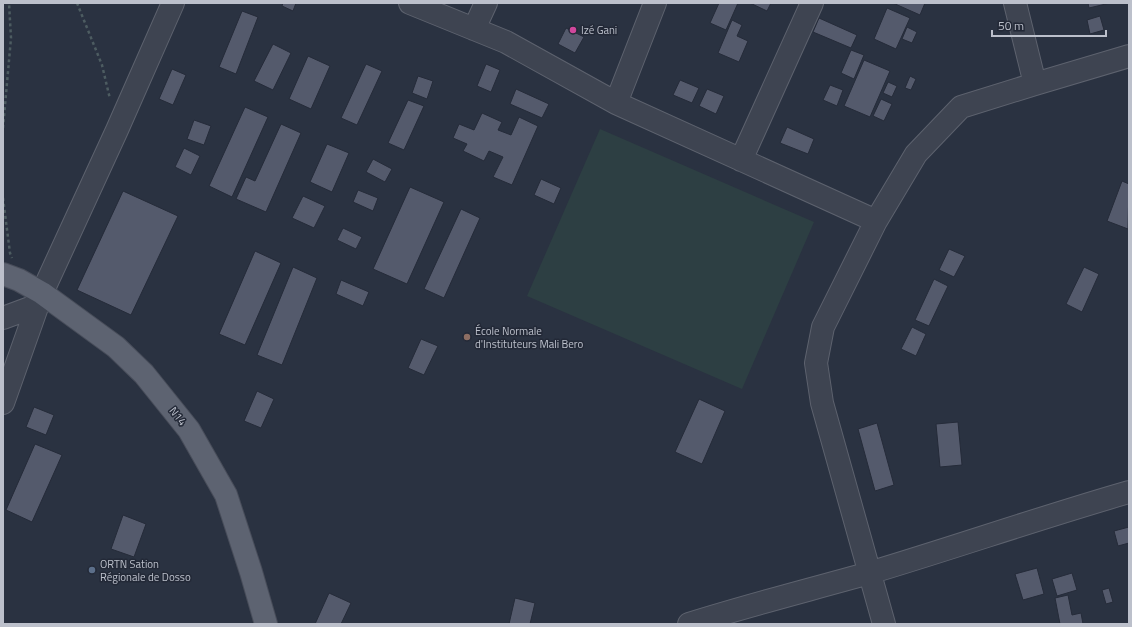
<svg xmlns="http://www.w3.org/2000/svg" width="1132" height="627" viewBox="0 0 1132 627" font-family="'Titillium Web',sans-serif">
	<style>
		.green { fill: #2d3f43 }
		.building { fill: #545a6c; stroke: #252b39 }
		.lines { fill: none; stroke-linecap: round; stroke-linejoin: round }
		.minor-casing { stroke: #5d626e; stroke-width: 24 }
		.major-casing { stroke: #484d5a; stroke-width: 24 }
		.path { stroke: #4d5c61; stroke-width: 2.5; stroke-dasharray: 3 3; stroke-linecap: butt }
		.minor { stroke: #3e4451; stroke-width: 22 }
		.major { stroke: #5d6371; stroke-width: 22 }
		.hotel-dot { fill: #d1479c; stroke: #232937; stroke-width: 1.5 }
		.education-dot { fill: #8d6e63; stroke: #232937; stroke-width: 1.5 }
		.service-dot { fill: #5c6f8a; stroke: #232937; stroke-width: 1.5 }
		.labels { text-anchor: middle; stroke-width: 3; stroke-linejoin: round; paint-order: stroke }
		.poi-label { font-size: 11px; fill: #bcc0cb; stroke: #232937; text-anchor: start }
		.street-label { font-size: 11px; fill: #bcc0cb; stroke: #232937 }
	</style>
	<rect width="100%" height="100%" fill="#2a3241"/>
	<path class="green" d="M 600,129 L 814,222 L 742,389 L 527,296 Z"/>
	<path class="building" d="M 283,3 L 296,3 L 293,11 L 282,6 Z
		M 719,3 L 738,3 L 726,30 L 710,23 Z
		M 750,3 L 771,3 L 767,11 Z
		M 893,3 L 925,3 L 920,15 Z
		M 1088,3 L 1110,3 L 1089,8 Z
		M 887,8 L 910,18 L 896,49 L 874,39 Z
		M 242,11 L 258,17 L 236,74 L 219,67 Z
		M 1100,16 L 1104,30 L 1090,34 L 1087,20 Z
		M 819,18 L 857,35 L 851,48 L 813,32 Z
		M 732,20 L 742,25 L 737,36 L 748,41 L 739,62 L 718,53 Z
		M 907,27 L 917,32 L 912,43 L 902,39 Z
		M 566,28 L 584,37 L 575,53 L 558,44 Z
		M 273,44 L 291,53 L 273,90 L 254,81 Z
		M 851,50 L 864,55 L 854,79 L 841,73 Z
		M 308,56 L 330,66 L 311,109 L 289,99 Z
		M 864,60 L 890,71 L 870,117 L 844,106 Z
		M 366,64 L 382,71 L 357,125 L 341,118 Z
		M 486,64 L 500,70 L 491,92 L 477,86 Z
		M 172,69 L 186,75 L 173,105 L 159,99 Z
		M 418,76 L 433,81 L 427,99 L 412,93 Z
		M 910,76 L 916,79 L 911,90 L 905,88 Z
		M 680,80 L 699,88 L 692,103 L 673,95 Z
		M 888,82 L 897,86 L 892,97 L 883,93 Z
		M 830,85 L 843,90 L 837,106 L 823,100 Z
		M 516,89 L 549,104 L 542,118 L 510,104 Z
		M 707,89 L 724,96 L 716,114 L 699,106 Z
		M 881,99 L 892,104 L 884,121 L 873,116 Z
		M 408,100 L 424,106 L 404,150 L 388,143 Z
		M 245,107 L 268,117 L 232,197 L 209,186 Z
		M 482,113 L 502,122 L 498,130 L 511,135 L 519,117 L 538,126 L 512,185 L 493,177 L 503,157 L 489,151 L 484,161 L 463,151 L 467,144 L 453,138 L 459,124 L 474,130 Z
		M 194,120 L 211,126 L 204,145 L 187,139 Z
		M 281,124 L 301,133 L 266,212 L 236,199 L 246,177 L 255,181 Z
		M 787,127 L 814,139 L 808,154 L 780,143 Z
		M 327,144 L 349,153 L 332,192 L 310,182 Z
		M 184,148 L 200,156 L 191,175 L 175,167 Z
		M 373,159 L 392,169 L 385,182 L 366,172 Z
		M 541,179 L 561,188 L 554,204 L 534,195 Z
		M 1122,181 L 1129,184 L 1128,229 L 1107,221 Z
		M 410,187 L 444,202 L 407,284 L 373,269 Z
		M 358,190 L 378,198 L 373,211 L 353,202 Z
		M 123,191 L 178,216 L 131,315 L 77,290 Z
		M 303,196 L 325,206 L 314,228 L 292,218 Z
		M 461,209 L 480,218 L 444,298 L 424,289 Z
		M 343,228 L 362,237 L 356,249 L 337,240 Z
		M 949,249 L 965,256 L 954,277 L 939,270 Z
		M 255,251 L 281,263 L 245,345 L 219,334 Z
		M 293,267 L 317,278 L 282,365 L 257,355 Z
		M 1084,267 L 1099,274 L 1082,312 L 1066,304 Z
		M 934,279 L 948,286 L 929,326 L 915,320 Z
		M 341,280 L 369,292 L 363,306 L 336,294 Z
		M 912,327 L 926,334 L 916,356 L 901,349 Z
		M 421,339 L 438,346 L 424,375 L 408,368 Z
		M 257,391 L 274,399 L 261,428 L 244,421 Z
		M 699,399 L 725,411 L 702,464 L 675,452 Z
		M 34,407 L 54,415 L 46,435 L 26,427 Z
		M 958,422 L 962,465 L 940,467 L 936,424 Z
		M 877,423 L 894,485 L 875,491 L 858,429 Z
		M 35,444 L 62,455 L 32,522 L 6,510 Z
		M 123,515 L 146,524 L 134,557 L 111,549 Z
		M 1129,527 L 1129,543 L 1118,546 L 1114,531 Z
		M 1037,568 L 1044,594 L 1023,600 L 1015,574 Z
		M 1072,573 L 1077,590 L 1057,596 L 1052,579 Z
		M 1109,588 L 1113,602 L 1106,604 L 1102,590 Z
		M 329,593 L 351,603 L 341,624 L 315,624 Z
		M 1068,595 L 1072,615 L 1081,613 L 1083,624 L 1060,624 L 1055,598 Z
		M 515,598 L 535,603 L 530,624 L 509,624 Z"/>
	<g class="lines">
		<g class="minor-casing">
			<path id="minor" d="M 410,3 L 506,42 L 616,103 L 876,221
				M 1015,3 L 1035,84
				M 474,29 L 486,3
				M 616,103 L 655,3
				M 741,160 L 812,3
				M 3,318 L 38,305
				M 3,403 L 42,293 L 117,130 L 173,3
				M 689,624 C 749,605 809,590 869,573 C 956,547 1042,517 1129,492
				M 884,624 L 822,403 L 816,363 L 823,327 L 876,221 L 916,154 L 961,107 L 1035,84 L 1129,56"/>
		</g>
		<g class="major-casing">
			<path id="major" d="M 3,274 L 19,280 L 42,293 L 116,347 L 144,374 L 189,430 L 226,495 L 251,572 L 266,624"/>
		</g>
		<path class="path" d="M 77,3 L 102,65 L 110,99
			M 3,128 L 11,38 L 9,3
			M 3,198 L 10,253 L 12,258"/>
		<use href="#minor" class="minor"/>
		<use href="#major" class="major"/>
	</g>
	<circle class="hotel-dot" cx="573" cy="30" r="4"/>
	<circle class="education-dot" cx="467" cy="337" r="4"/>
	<circle class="service-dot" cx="92" cy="570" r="4"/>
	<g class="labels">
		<g class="poi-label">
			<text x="581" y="34">Izé Gani</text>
			<text x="475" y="335">École Normale<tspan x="475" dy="13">d'Instituteurs Mali Bero</tspan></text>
			<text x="100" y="568">ORTN Sation<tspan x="100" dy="13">Régionale de Dosso</tspan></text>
		</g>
		<g class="street-label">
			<text transform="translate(178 416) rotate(52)" y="4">N14</text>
		</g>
	</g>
	<rect width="1132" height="627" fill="none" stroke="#bcc0cb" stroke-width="8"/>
	<path d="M992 30v6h114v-6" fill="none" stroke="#bcc0cb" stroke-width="2"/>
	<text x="998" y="30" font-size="12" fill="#bcc0cb" stroke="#232937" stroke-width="3" paint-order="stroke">50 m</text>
</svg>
